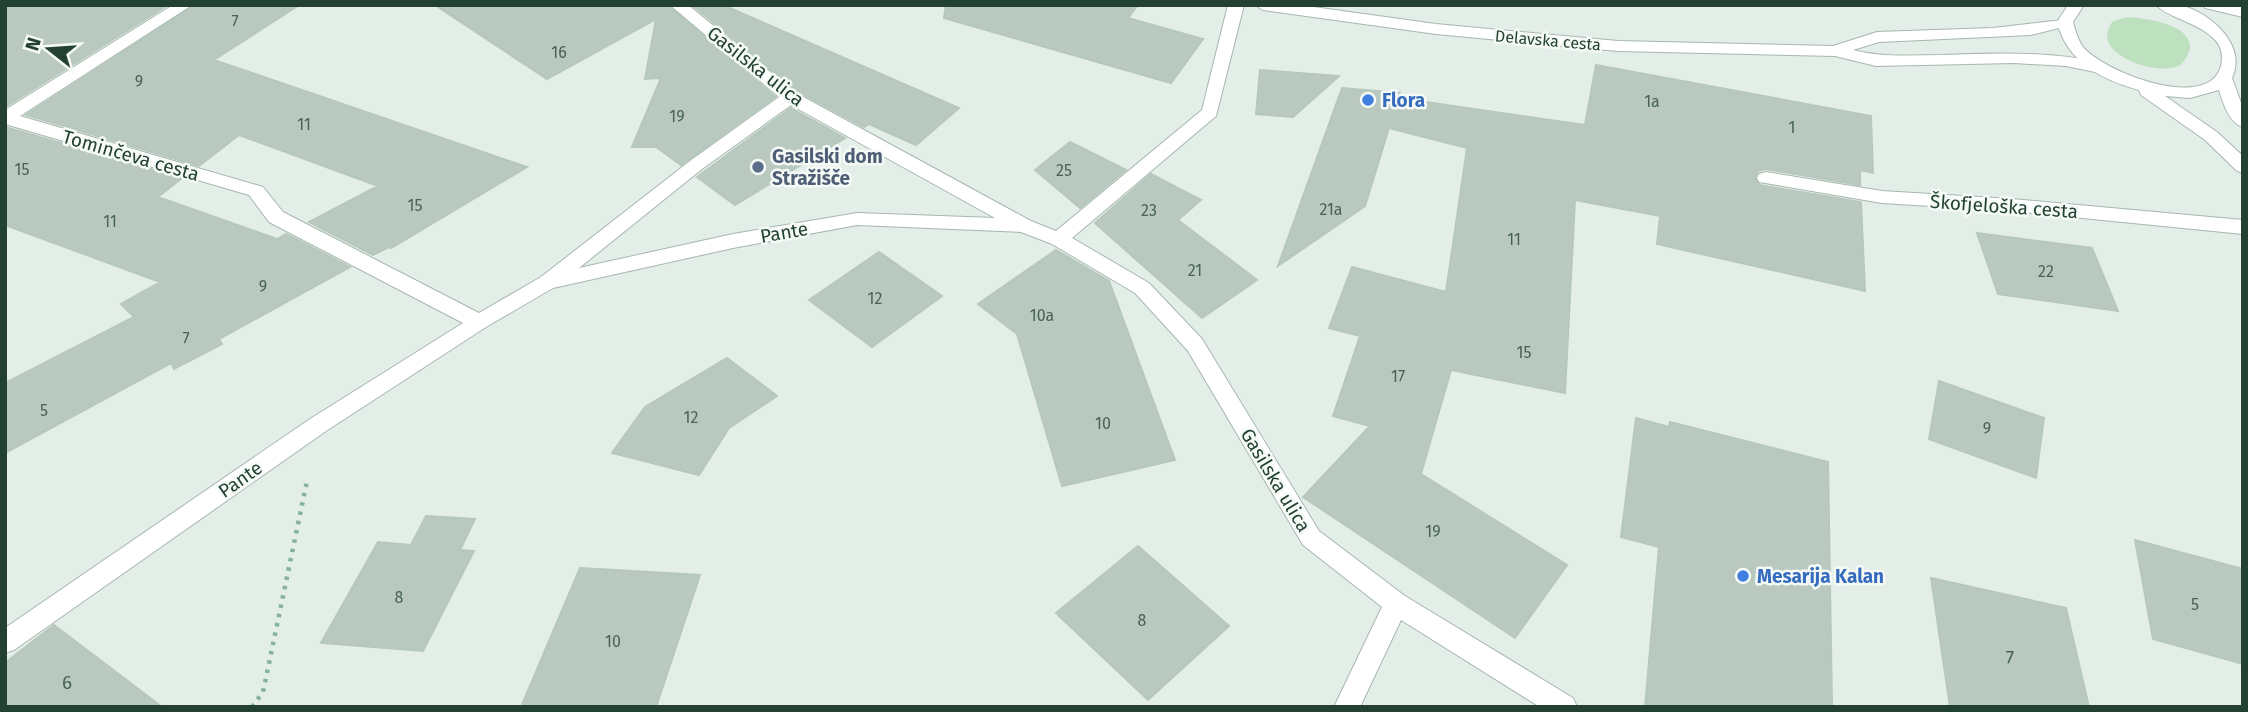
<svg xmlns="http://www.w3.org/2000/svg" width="2248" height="712" viewBox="0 0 2248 712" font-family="'Fira Sans',sans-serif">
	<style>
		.green { fill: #bde0bf }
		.building { fill: #b9c9c0; stroke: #b6c8bd; stroke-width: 2 }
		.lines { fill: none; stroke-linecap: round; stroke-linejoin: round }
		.minor-casing { stroke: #a6b7ae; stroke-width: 2 }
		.tertiary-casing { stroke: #a6b7ae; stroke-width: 2 }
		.path { stroke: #84b29b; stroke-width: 4.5; stroke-dasharray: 3.5 6; stroke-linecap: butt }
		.minor { fill: #fff; fill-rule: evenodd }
		.tertiary { fill: #fff; fill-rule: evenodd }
		.shop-dot { fill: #3f7fe0; stroke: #f5faf7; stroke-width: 2.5 }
		.service-dot { fill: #5c6f8a; stroke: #f5faf7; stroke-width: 2.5 }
		.labels { text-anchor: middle; stroke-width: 5; stroke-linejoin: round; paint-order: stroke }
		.number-label { font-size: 16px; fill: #486356 }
		.far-street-label { font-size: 16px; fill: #234133; stroke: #f5faf7 }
		.street-label { font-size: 19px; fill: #234133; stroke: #f5faf7 }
		.shop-label { font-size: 19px; font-weight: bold; fill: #366cbe; stroke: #f5faf7; text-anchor: start }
		.service-label { font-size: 19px; font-weight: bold; fill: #4e5e75; stroke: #f5faf7; text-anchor: start }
		.near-number-label { font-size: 19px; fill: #486356 }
	</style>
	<rect width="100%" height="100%" fill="#e4eee8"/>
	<path class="green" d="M 2126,17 C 2143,18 2190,23 2190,47 C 2190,52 2185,61 2180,65 C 2162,76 2108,60 2107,36 C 2107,31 2110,26 2112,22 Z"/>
	<path class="building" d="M 5,5 L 168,5 L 5,107 Z
		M 195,5 L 299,5 L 214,60 L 527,167 L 391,248 L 389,247 L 373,255 L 309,222 L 378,186 L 239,135 L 199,166 L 26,115 Z
		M 435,5 L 667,5 L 775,97 L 681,165 L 656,147 L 632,147 L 661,78 L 645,79 L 656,19 L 547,79 Z
		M 692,5 L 723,5 L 959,108 L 916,145 L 869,124 L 864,127 L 797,91 Z
		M 946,5 L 1138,5 L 1128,18 L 1203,39 L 1171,83 L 944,18 Z
		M 1596,65 L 1871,116 L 1873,173 L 1860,170 L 1860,185 L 1766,169 L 1758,171 L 1755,177 L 1759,185 L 1861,202 L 1865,291 L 1657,244 L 1660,216 L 1575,200 L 1565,393 L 1451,370 L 1421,474 L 1567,565 L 1515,638 L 1303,497 L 1370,426 L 1333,416 L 1360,336 L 1329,328 L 1352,267 L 1446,292 L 1467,148 L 1389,128 L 1365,206 L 1278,266 L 1342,88 L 1400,93 L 1398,98 L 1585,125 Z
		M 1260,70 L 1339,76 L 1293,117 L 1256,114 Z
		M 791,108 L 845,138 L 735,205 L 697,177 Z
		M 5,127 L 182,178 L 158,197 L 277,239 L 286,234 L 350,267 L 219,339 L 222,344 L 174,369 L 171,363 L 5,453 L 5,383 L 134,317 L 121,304 L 160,282 L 5,225 Z
		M 1070,142 L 1126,170 L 1080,208 L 1035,170 Z
		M 1151,174 L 1201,200 L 1178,220 L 1257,280 L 1202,318 L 1095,223 Z
		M 1977,233 L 2092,248 L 2118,311 L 1998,294 Z
		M 1056,250 L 1109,281 L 1175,460 L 1062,486 L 1017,334 L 978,304 Z
		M 879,252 L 942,296 L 872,347 L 809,300 Z
		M 727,358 L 777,396 L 729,428 L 699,475 L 612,453 L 645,407 Z
		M 1939,381 L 2044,418 L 2036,478 L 1929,439 Z
		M 1636,418 L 1669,427 L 1670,422 L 1828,462 L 1832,707 L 1645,707 L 1659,547 L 1621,537 Z
		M 426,516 L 475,519 L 460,550 L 474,551 L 423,651 L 321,643 L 378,542 L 411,545 Z
		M 2135,540 L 2243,569 L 2243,664 L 2153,639 Z
		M 1138,546 L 1229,626 L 1148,700 L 1056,613 Z
		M 580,568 L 700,575 L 656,707 L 521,707 Z
		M 1931,578 L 2066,608 L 2089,707 L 1950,707 Z
		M 54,625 L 162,707 L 5,707 L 5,663 Z"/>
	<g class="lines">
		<g class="minor-casing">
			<path id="minor" d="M 173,5 L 192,5 L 20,116 L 263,187 L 283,212 L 479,313 L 541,277 L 690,161 L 779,97 L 670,5 L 688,5 L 796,93 L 1031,221 L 1056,231 L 1202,110 L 1228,5 L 1244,5 L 1216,116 L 1072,238 L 1149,283 L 1202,339 L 1319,531 L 1405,596 L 1573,698 L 1577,707 L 1540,707 L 1401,620 L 1360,707 L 1334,707 L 1382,607 L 1303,545 L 1188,351 L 1135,293 L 1052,244 L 1021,232 L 857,225 L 733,248 L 553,288 L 486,327 L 326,431 L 14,650 L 5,653 L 5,628 L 310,419 L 463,323 L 269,222 L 249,195 L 5,124 L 5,110 ZM 791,105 L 995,218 L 857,213 L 733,234 L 579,268 L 702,169 Z
				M 1255,5 L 1299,5 L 1436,24 L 1618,41 L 1833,46 L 1877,32 L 1993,28 L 2071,19 L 2073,22 L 2071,25 L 2031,35 L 1879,42 L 1853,50 C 1883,58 1913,55 1944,55 C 1999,53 2053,51 2106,64 L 2108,68 L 2100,73 L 2066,66 L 2014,63 L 1876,66 L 1835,56 L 1618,51 L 1436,34 L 1263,10 Z
				M 2203,5 L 2243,7 L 2243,17 L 2205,8 Z
				M 1766,172 L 1882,191 L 2012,199 L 2243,220 L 2243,234 L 2012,211 L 1882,203 L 1759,182 L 1757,178 L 1759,174 Z"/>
		</g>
		<g class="tertiary-casing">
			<path id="tertiary" d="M 2068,5 L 2084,5 L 2073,22 C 2075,30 2078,40 2083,47 C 2104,72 2208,113 2221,66 C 2223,57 2222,48 2216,41 C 2199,22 2170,19 2156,5 C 2163,5 2172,4 2179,5 C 2209,11 2248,45 2232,78 L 2243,108 L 2243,127 C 2229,123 2223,103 2219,90 L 2190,98 L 2165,96 L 2217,132 L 2243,156 L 2243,173 L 2237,171 L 2205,140 L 2141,95 L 2139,90 C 2102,80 2067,62 2057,22 Z"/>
		</g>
		<path class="path" d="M 252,707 L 263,692 L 307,481"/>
		<use href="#minor" class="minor"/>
		<use href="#tertiary" class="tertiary"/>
	</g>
	<g class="shop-dot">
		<circle cx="1368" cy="100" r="7"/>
		<circle cx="1743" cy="576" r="7"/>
	</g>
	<circle class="service-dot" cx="758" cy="167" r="7"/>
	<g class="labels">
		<g class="number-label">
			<text x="235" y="27">7</text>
			<text x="559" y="58">16</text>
			<text x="139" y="87">9</text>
			<text x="1652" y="107">1a</text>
			<text x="677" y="122">19</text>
			<text x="304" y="130">11</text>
			<text x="1792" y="133">1</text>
			<text x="22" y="175">15</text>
			<text x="1064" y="176">25</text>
			<text x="415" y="211">15</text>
			<text x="1331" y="215">21a</text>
			<text x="1149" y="216">23</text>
			<text x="110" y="227">11</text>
			<text x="1514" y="245">11</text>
			<text x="1195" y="276">21</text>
			<text x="2046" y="277">22</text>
			<text x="263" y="292">9</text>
			<text x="875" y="304">12</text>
			<text x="1042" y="321">10a</text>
			<text x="186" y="344">7</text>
			<text x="1524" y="358">15</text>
			<text x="1398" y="382">17</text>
			<text x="44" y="416">5</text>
			<text x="691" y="423">12</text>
			<text x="1103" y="429">10</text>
			<text x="1987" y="434">9</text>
			<text x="1433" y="537">19</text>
			<text x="399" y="603">8</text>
			<text x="2195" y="610">5</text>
			<text x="1142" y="626">8</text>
			<text x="613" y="647">10</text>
		</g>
		<g class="far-street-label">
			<text transform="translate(1548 40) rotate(5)" y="6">Delavska cesta</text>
		</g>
		<g class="street-label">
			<text transform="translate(756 66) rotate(38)" y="7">Gasilska ulica</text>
			<text transform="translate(131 155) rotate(16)" y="7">Tominčeva cesta</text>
			<text transform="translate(2004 206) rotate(4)" y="7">Škofjeloška cesta</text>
			<text transform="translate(784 232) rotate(-10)" y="7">Pante</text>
			<text transform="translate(240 479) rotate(-35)" y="7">Pante</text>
			<text transform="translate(1276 480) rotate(59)" y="7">Gasilska ulica</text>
		</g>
		<g class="shop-label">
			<text x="1382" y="107">Flora</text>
			<text x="1757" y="583">Mesarija Kalan</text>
		</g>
		<g class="service-label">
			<text x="772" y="163">Gasilski dom<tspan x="772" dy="22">Stražišče</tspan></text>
		</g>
		<g class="near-number-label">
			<text x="2010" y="664">7</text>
			<text x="67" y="689">6</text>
		</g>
	</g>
	<rect width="2248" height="712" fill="none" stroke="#234133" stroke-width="14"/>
	<g transform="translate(49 49) rotate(287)" stroke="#f5faf7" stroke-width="5" paint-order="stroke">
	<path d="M0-5L12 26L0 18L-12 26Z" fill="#234133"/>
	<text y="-10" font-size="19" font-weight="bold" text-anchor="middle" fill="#234133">N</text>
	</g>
</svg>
